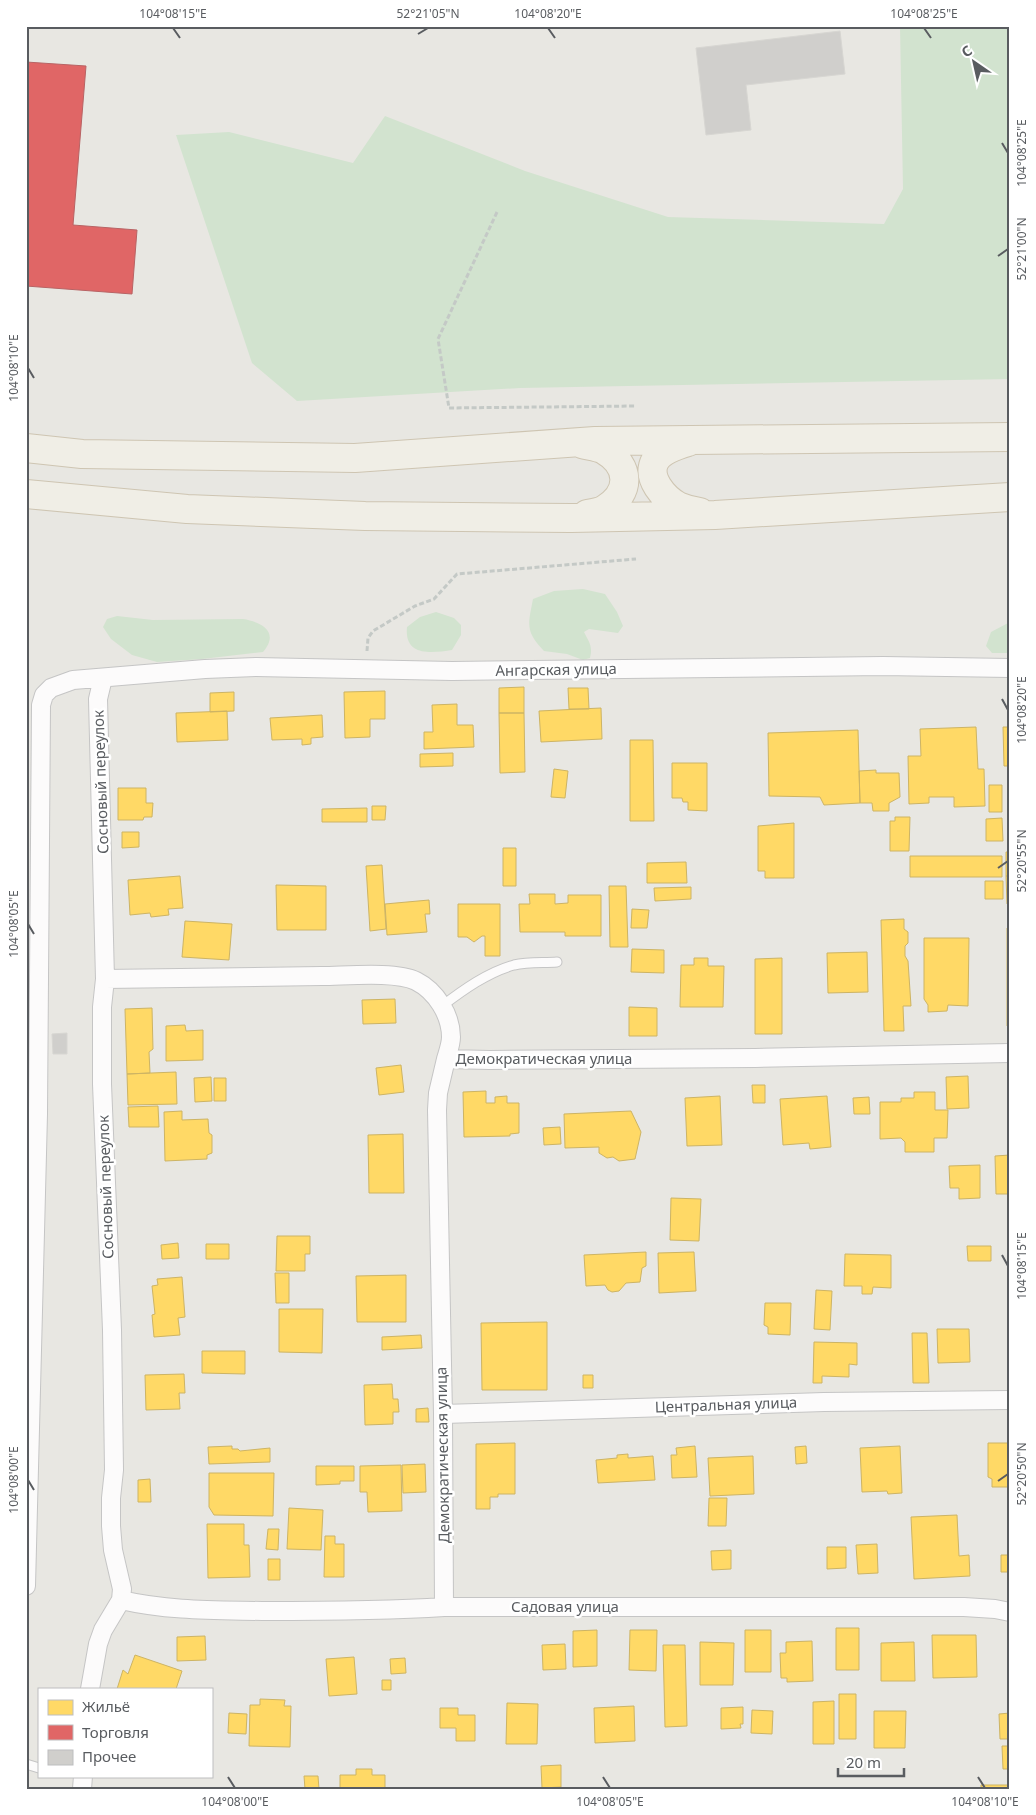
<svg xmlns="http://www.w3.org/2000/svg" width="1036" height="1815" viewBox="0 0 1036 1815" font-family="'Noto Sans',sans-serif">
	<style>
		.green { fill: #d2e3cf }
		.homes { fill: #ffd966; stroke: #cdb464 }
		.shops { fill: #e06666; stroke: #b86364 }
		.building { fill: #d0cfcc; stroke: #d7d6d2 }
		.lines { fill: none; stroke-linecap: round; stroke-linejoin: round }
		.service-casing { stroke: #c5c5c5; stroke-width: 11 }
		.minor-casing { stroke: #c5c5c5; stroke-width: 20 }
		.primary-casing { stroke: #cec5b2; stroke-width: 30 }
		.path { stroke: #c4c9c6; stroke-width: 3; stroke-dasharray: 5 2.5; stroke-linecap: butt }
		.service { stroke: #fcfbfb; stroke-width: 9 }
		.minor { stroke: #fcfbfb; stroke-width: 18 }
		.primary { stroke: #f0eee6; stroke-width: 28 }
		.ticks { fill: none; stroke: #595c60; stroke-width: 2 }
		.labels { text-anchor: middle; stroke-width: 5; stroke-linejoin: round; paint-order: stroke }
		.street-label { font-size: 15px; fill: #595c60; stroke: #fff }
		.neatline { fill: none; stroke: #595c60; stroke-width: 2 }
		.ticks-label { font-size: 12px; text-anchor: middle; fill: #595c60 }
	</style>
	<rect width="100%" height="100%" fill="#e8e7e2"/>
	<path class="green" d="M 900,26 L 1010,26 L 1010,379 L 520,388 L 297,401 L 252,363 L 176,135 L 229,132 L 353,163 L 385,116 L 525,171 L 668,217 L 884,224 L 903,189 Z
		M 583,589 L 605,594 L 617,612 L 623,626 L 618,633 L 589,629 L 584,632 C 589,642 593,646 590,658 L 583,660 L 567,654 L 544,651 C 525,631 528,625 533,599 L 554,591 Z
		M 436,612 L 454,618 L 461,625 L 461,635 L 452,650 C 432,653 404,657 407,627 L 420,617 Z
		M 117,616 L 153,620 L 243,619 C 262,622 280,632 263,652 L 202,659 L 157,662 L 132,655 L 111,639 L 103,627 L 107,619 Z
		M 1010,622 L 1010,653 L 992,653 L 986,646 L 991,632 Z"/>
	<path class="homes" d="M 524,687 L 524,713 L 499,713 L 499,688 Z
		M 568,688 L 588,688 L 589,709 L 569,709 Z
		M 385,691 L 385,719 L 370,719 L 370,737 L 345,738 L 344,692 Z
		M 234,692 L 234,711 L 210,712 L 210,693 Z
		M 457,704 L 457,725 L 473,725 L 474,747 L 424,749 L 424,732 L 433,732 L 432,705 Z
		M 601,708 L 602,739 L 541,742 L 539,711 Z
		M 227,711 L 228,740 L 177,742 L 176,713 Z
		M 499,713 L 524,713 L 525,772 L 500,773 Z
		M 322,715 L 323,737 L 311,738 L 311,744 L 302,745 L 302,739 L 272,740 L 270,718 Z
		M 976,727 L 978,769 L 984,769 L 985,806 L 954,807 L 954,797 L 929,797 L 929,803 L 909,804 L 908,756 L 921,756 L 920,729 Z
		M 1003,727 L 1010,727 L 1010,766 L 1004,766 Z
		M 858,730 L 860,803 L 824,805 L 820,797 L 769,796 L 768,733 Z
		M 630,740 L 653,740 L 654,821 L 630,821 Z
		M 453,753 L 453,766 L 420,767 L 420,754 Z
		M 672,763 L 707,763 L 707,811 L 688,810 L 688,802 L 683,802 L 682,798 L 672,798 Z
		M 554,769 L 568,771 L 565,798 L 551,797 Z
		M 876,770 L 876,773 L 899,773 L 900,797 L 889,803 L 889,811 L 873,811 L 872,803 L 860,803 L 859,771 Z
		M 989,785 L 1002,785 L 1002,812 L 989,812 Z
		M 118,788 L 146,788 L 146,803 L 153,803 L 152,817 L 144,817 L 143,820 L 118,820 Z
		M 372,806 L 386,806 L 385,820 L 372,820 Z
		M 367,808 L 367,822 L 322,822 L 322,809 Z
		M 895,817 L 910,817 L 909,851 L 890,851 L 890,821 L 895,821 Z
		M 1002,818 L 1003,841 L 986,841 L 986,819 Z
		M 794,823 L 794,878 L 765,878 L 765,871 L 758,871 L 758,826 Z
		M 122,832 L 139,832 L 139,847 L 122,848 Z
		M 503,848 L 516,848 L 516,886 L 503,886 Z
		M 1006,852 L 1010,852 L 1010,876 L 1006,876 Z
		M 910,856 L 1002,856 L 1002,877 L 910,877 Z
		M 686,862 L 687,883 L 647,883 L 647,863 Z
		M 382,865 L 386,929 L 370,931 L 366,866 Z
		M 180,876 L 183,908 L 168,909 L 169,915 L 151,917 L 150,913 L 130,915 L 128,880 Z
		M 1006,876 L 1010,876 L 1010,904 L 1007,904 Z
		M 985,881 L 1003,881 L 1003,899 L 985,899 Z
		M 276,885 L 326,886 L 326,930 L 277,930 Z
		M 609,886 L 626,886 L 628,947 L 610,947 Z
		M 691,887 L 691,899 L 655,901 L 654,888 Z
		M 529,894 L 555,894 L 555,904 L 568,903 L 568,895 L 601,895 L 601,936 L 565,936 L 565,932 L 520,932 L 519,904 L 530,904 Z
		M 429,900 L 430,914 L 425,914 L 427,932 L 387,935 L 385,904 Z
		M 458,904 L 500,904 L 500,956 L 485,956 L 485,936 L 482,936 L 474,942 L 467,937 L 458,937 Z
		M 632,909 L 649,910 L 647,928 L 631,928 Z
		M 904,919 L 904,929 L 908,932 L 908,943 L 905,946 L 905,956 L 908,961 L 911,1006 L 903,1006 L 904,1031 L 884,1031 L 881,920 Z
		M 185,921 L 232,924 L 229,960 L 182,957 Z
		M 1007,928 L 1010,928 L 1010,1026 L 1007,1026 Z
		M 924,938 L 969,938 L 968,1006 L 948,1005 L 947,1011 L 928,1012 L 928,1005 L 924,999 Z
		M 632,949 L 664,950 L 664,973 L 631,972 Z
		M 867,952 L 868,992 L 828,993 L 827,953 Z
		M 694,958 L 708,958 L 708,966 L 724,966 L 723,1007 L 680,1007 L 681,965 L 694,965 Z
		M 782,958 L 782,1034 L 755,1034 L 755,959 Z
		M 395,999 L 396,1023 L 363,1024 L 362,1000 Z
		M 629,1007 L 657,1008 L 657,1036 L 629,1036 Z
		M 152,1008 L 153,1049 L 149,1052 L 150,1073 L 127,1074 L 125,1009 Z
		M 185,1025 L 186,1031 L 203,1030 L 203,1060 L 166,1061 L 166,1026 Z
		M 401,1065 L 404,1092 L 379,1095 L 376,1068 Z
		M 176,1072 L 177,1104 L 128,1105 L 127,1074 Z
		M 968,1076 L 969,1108 L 947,1109 L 946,1077 Z
		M 211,1077 L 212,1101 L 195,1102 L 194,1078 Z
		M 214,1078 L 226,1078 L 226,1101 L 214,1101 Z
		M 752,1085 L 765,1085 L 765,1103 L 753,1103 Z
		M 486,1091 L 486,1103 L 495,1103 L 495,1097 L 507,1096 L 507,1103 L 519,1103 L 519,1133 L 510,1134 L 510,1136 L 464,1137 L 463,1092 Z
		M 914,1092 L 935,1092 L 935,1110 L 948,1110 L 947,1138 L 934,1138 L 934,1152 L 905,1152 L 905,1142 L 901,1138 L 880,1139 L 880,1102 L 901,1102 L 901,1098 L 914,1098 Z
		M 720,1096 L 722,1145 L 687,1146 L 685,1098 Z
		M 827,1096 L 831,1147 L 810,1149 L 809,1143 L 783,1145 L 780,1099 Z
		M 869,1097 L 870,1114 L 854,1114 L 853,1098 Z
		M 158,1106 L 159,1127 L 129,1127 L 128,1107 Z
		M 182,1111 L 182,1120 L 208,1119 L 209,1133 L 212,1135 L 212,1153 L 207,1155 L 207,1159 L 165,1161 L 164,1112 Z
		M 631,1111 L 641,1132 L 635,1159 L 619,1161 L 613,1157 L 607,1158 L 599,1153 L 599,1147 L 565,1148 L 564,1114 Z
		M 560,1127 L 561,1144 L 544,1145 L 543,1128 Z
		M 403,1134 L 404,1193 L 369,1193 L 368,1135 Z
		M 1010,1155 L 1010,1194 L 996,1194 L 995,1156 Z
		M 980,1165 L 980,1198 L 959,1199 L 959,1188 L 950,1188 L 949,1166 Z
		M 671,1198 L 701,1199 L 699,1241 L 670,1240 Z
		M 277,1236 L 310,1236 L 310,1254 L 305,1254 L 305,1271 L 276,1271 Z
		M 178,1243 L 179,1258 L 162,1259 L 161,1245 Z
		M 206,1244 L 229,1244 L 229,1259 L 206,1259 Z
		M 967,1246 L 991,1246 L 991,1261 L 968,1261 Z
		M 646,1252 L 646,1266 L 642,1268 L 640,1282 L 626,1283 L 619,1291 L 612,1292 L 608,1290 L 605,1285 L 586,1286 L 584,1255 Z
		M 694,1252 L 696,1291 L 659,1293 L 658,1253 Z
		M 845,1254 L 891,1255 L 891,1288 L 873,1287 L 872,1294 L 862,1294 L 862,1286 L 844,1286 Z
		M 275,1273 L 289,1273 L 289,1303 L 276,1303 Z
		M 406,1275 L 406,1322 L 357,1322 L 356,1276 Z
		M 182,1277 L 185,1317 L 178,1318 L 180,1335 L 154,1337 L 152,1315 L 155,1314 L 152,1286 L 158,1285 L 157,1279 Z
		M 816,1290 L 832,1291 L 830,1330 L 814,1329 Z
		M 765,1303 L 791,1303 L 790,1335 L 768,1334 L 768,1327 L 764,1325 Z
		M 279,1309 L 323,1309 L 322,1353 L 279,1352 Z
		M 547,1322 L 547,1390 L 482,1390 L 481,1323 Z
		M 937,1329 L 969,1329 L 970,1362 L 938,1363 Z
		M 912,1333 L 927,1333 L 929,1383 L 913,1383 Z
		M 421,1335 L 422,1348 L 382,1350 L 382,1337 Z
		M 814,1342 L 857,1343 L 857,1365 L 849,1364 L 849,1377 L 822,1376 L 822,1383 L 813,1383 Z
		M 202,1351 L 245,1351 L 245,1374 L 202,1373 Z
		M 184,1374 L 185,1393 L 179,1393 L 180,1409 L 146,1410 L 145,1375 Z
		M 583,1375 L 593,1375 L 593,1388 L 583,1388 Z
		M 392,1384 L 393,1399 L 398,1399 L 399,1412 L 393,1412 L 393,1424 L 365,1425 L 364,1385 Z
		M 428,1408 L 429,1422 L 416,1422 L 416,1409 Z
		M 515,1443 L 515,1494 L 498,1494 L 498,1497 L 490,1497 L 490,1509 L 476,1509 L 476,1444 Z
		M 988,1443 L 1010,1443 L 1010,1487 L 992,1487 L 992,1479 L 988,1477 Z
		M 232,1446 L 232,1449 L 238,1449 L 240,1451 L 270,1448 L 270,1462 L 209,1464 L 208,1447 Z
		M 695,1446 L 697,1477 L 672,1478 L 671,1455 L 677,1455 L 676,1448 Z
		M 806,1446 L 807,1463 L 796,1464 L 795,1447 Z
		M 900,1446 L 902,1493 L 888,1494 L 887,1491 L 862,1492 L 860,1448 Z
		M 628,1454 L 628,1458 L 653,1456 L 655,1480 L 598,1483 L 596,1460 L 617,1458 L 617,1455 Z
		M 753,1456 L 754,1494 L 710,1496 L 708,1458 Z
		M 425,1464 L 426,1492 L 403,1493 L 402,1465 Z
		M 401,1465 L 402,1511 L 368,1512 L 367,1492 L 360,1492 L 360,1466 Z
		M 316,1466 L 354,1466 L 354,1481 L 340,1481 L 340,1484 L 316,1485 Z
		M 209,1473 L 274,1473 L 273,1516 L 214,1515 L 209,1507 Z
		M 150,1479 L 151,1502 L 138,1502 L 138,1480 Z
		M 709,1498 L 727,1498 L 726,1526 L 708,1526 Z
		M 289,1508 L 323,1510 L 321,1550 L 287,1549 Z
		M 957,1515 L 959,1556 L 969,1555 L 970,1576 L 914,1579 L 911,1517 Z
		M 207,1524 L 244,1524 L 244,1545 L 249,1545 L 250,1577 L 208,1578 Z
		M 268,1529 L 279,1529 L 278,1550 L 266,1549 Z
		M 325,1536 L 335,1536 L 335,1544 L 344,1544 L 344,1577 L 324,1577 Z
		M 877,1544 L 878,1573 L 858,1574 L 856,1545 Z
		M 827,1547 L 846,1547 L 846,1568 L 827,1569 Z
		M 731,1550 L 731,1569 L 712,1570 L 711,1551 Z
		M 1001,1555 L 1010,1555 L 1010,1572 L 1001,1572 Z
		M 268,1559 L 280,1559 L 280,1580 L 268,1580 Z
		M 836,1628 L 859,1628 L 859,1670 L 836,1670 Z
		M 597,1630 L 597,1666 L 573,1667 L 573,1631 Z
		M 630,1630 L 657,1630 L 656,1671 L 629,1670 Z
		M 745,1630 L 771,1630 L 771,1672 L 745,1672 Z
		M 932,1635 L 976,1635 L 977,1677 L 933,1678 Z
		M 205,1636 L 206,1660 L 177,1661 L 177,1637 Z
		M 812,1641 L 813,1681 L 787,1682 L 787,1678 L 781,1678 L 780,1653 L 786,1653 L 786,1642 Z
		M 700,1642 L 734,1643 L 733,1685 L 700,1685 Z
		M 914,1642 L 915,1681 L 881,1681 L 881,1643 Z
		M 565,1644 L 566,1669 L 543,1670 L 542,1645 Z
		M 663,1645 L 685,1645 L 687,1726 L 665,1727 Z
		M 135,1655 L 182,1671 L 176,1689 L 117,1689 L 123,1670 L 128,1674 Z
		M 354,1657 L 357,1694 L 329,1696 L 326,1659 Z
		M 405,1658 L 406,1673 L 391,1674 L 390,1659 Z
		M 382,1680 L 391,1680 L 391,1690 L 382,1690 Z
		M 839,1694 L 856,1694 L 856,1739 L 839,1739 Z
		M 260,1699 L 285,1700 L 284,1706 L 291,1706 L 290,1747 L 249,1746 L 250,1705 L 260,1705 Z
		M 834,1701 L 834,1744 L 813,1744 L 813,1702 Z
		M 507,1703 L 538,1704 L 537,1744 L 506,1744 Z
		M 634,1706 L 635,1741 L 595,1743 L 594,1708 Z
		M 743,1707 L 743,1724 L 740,1724 L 741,1728 L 721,1729 L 721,1708 Z
		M 440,1708 L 458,1708 L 458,1715 L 475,1715 L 475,1741 L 456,1741 L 456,1728 L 440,1728 Z
		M 752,1710 L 773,1711 L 772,1734 L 751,1733 Z
		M 874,1711 L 906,1711 L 905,1748 L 874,1748 Z
		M 229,1713 L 247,1714 L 246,1734 L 228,1733 Z
		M 1010,1713 L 1010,1739 L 1000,1739 L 999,1714 Z
		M 1002,1746 L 1010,1746 L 1010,1769 L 1003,1769 Z
		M 561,1765 L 561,1787 L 542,1788 L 541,1766 Z
		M 356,1769 L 372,1769 L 372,1775 L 385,1775 L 385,1789 L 340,1789 L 340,1775 L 356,1775 Z
		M 304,1776 L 318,1776 L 319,1789 L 305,1789 Z
		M 981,1785 L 1010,1785 L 1010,1789 L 981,1789 Z"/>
	<path class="shops" d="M 26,62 L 86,66 L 73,225 L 137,230 L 132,294 L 26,286 Z"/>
	<path class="building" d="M 840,31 L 845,74 L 746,85 L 751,130 L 706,135 L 696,48 Z
		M 67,1033 L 67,1054 L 53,1054 L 52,1034 Z"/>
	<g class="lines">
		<g class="service-casing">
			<path id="service" d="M 442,1006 C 463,990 488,972 514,965 C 528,962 543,963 557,962
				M 26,1764 L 39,1768"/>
		</g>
		<g class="minor-casing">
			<path id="minor" d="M 105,979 C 177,978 249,977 322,976 C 345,976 396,971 416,981 C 436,991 451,1015 451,1037 C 451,1044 448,1052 446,1059
				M 443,1414 L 824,1402 L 1010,1400
				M 26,1586 L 38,1114 L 41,705 L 44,695 L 51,688 L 73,680 L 205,669 L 256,667 L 452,671 L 883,666 L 1010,668
				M 121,1600 C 169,1611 214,1610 262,1611 C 323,1611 383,1611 444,1607 L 964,1607 L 995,1609 L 1010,1612
				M 444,1607 L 443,1414 L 437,1110 L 438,1093 L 446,1059 L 490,1060 L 755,1058 L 1010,1053
				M 90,1689 L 98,1644 L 103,1630 L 121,1600 L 122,1589 L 113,1550 L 111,1526 L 111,1498 L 114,1470 L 112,1330 L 102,1084 L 102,1007 L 105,979 L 98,699 L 103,678
				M 82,1789 L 83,1776"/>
		</g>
		<g class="primary-casing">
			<path id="primary" d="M 688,442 C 678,445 661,450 655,461 C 646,478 664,498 678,506 C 685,509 693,511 700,512
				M 582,444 C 589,446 598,447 604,450 C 631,466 631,493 605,509 C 600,512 593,513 587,514
				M 26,448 L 82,454 L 355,458 L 595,441 L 1010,437
				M 26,494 L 187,509 L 365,516 L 571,518 L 715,515 L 1010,497"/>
		</g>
		<path class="path" d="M 497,212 L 438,339 L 449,408 L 636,406
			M 367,651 L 368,638 L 373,631 L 415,606 L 434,599 L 457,574 L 636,559"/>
		<use href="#service" class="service"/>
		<use href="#minor" class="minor"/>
		<use href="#primary" class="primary"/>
	</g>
	<path class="ticks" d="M 173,28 L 180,38M 548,28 L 555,38M 924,28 L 931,38M 418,34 L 428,28M 1002,143 L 1008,153M 998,256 L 1008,249M 28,368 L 34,378M 1002,699 L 1008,710M 998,868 L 1008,861M 28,924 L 34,934M 1002,1255 L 1008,1266M 28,1480 L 34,1490M 998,1481 L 1008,1474M 228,1777 L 235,1788M 603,1777 L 610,1788M 978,1777 L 985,1788"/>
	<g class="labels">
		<g class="street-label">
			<text transform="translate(556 670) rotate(-1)" y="5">Ангарская улица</text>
			<text transform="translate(101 782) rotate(-92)" y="5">Сосновый переулок</text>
			<text x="544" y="1064">Демократическая улица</text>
			<text transform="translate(106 1187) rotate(-92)" y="5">Сосновый переулок</text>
			<text transform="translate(726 1405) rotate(-2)" y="5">Центральная улица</text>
			<text transform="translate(443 1455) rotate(-91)" y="5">Демократическая улица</text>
			<text x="565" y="1612">Садовая улица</text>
		</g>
	</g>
	<rect width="1036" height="1815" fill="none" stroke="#ffffff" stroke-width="55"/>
	<rect x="38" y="1688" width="175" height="90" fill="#ffffff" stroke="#bdbebf"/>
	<rect x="48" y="1700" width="25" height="15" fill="#ffd966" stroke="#bdbebf"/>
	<text x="82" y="1712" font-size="15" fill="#595c60">Жильё</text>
	<rect x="48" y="1725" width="25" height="15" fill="#e06666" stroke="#bdbebf"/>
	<text x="82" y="1738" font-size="15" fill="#595c60">Торговля</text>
	<rect x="48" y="1750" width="25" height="15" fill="#d0cfcc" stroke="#bdbebf"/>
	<text x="82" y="1762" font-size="15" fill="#595c60">Прочее</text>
	<g transform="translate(974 62) rotate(326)" stroke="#ffffff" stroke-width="4" paint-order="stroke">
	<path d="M0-4L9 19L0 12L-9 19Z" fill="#595c60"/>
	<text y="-8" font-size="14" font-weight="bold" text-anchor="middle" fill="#595c60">С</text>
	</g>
	<path d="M838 1768v8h66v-8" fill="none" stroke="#595c60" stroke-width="2.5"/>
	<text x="846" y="1768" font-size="15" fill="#595c60" stroke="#ffffff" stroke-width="4" paint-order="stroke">20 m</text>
	<rect x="28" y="28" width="980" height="1760" class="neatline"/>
	<g class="ticks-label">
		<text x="173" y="18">104°08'15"E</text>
		<text x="428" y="18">52°21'05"N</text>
		<text x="548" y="18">104°08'20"E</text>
		<text x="924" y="18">104°08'25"E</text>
		<text transform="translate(1022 153) rotate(-90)" y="4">104°08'25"E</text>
		<text transform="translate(1022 249) rotate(-90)" y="4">52°21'00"N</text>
		<text transform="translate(14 368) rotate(-90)" y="4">104°08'10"E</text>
		<text transform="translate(1022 710) rotate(-90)" y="4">104°08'20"E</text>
		<text transform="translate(1022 861) rotate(-90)" y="4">52°20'55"N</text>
		<text transform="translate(14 924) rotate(-90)" y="4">104°08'05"E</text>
		<text transform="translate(1022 1266) rotate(-90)" y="4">104°08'15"E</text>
		<text transform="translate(1022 1474) rotate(-90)" y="4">52°20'50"N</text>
		<text transform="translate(14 1480) rotate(-90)" y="4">104°08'00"E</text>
		<text x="235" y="1806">104°08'00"E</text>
		<text x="610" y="1806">104°08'05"E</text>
		<text x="985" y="1806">104°08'10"E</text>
	</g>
</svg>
